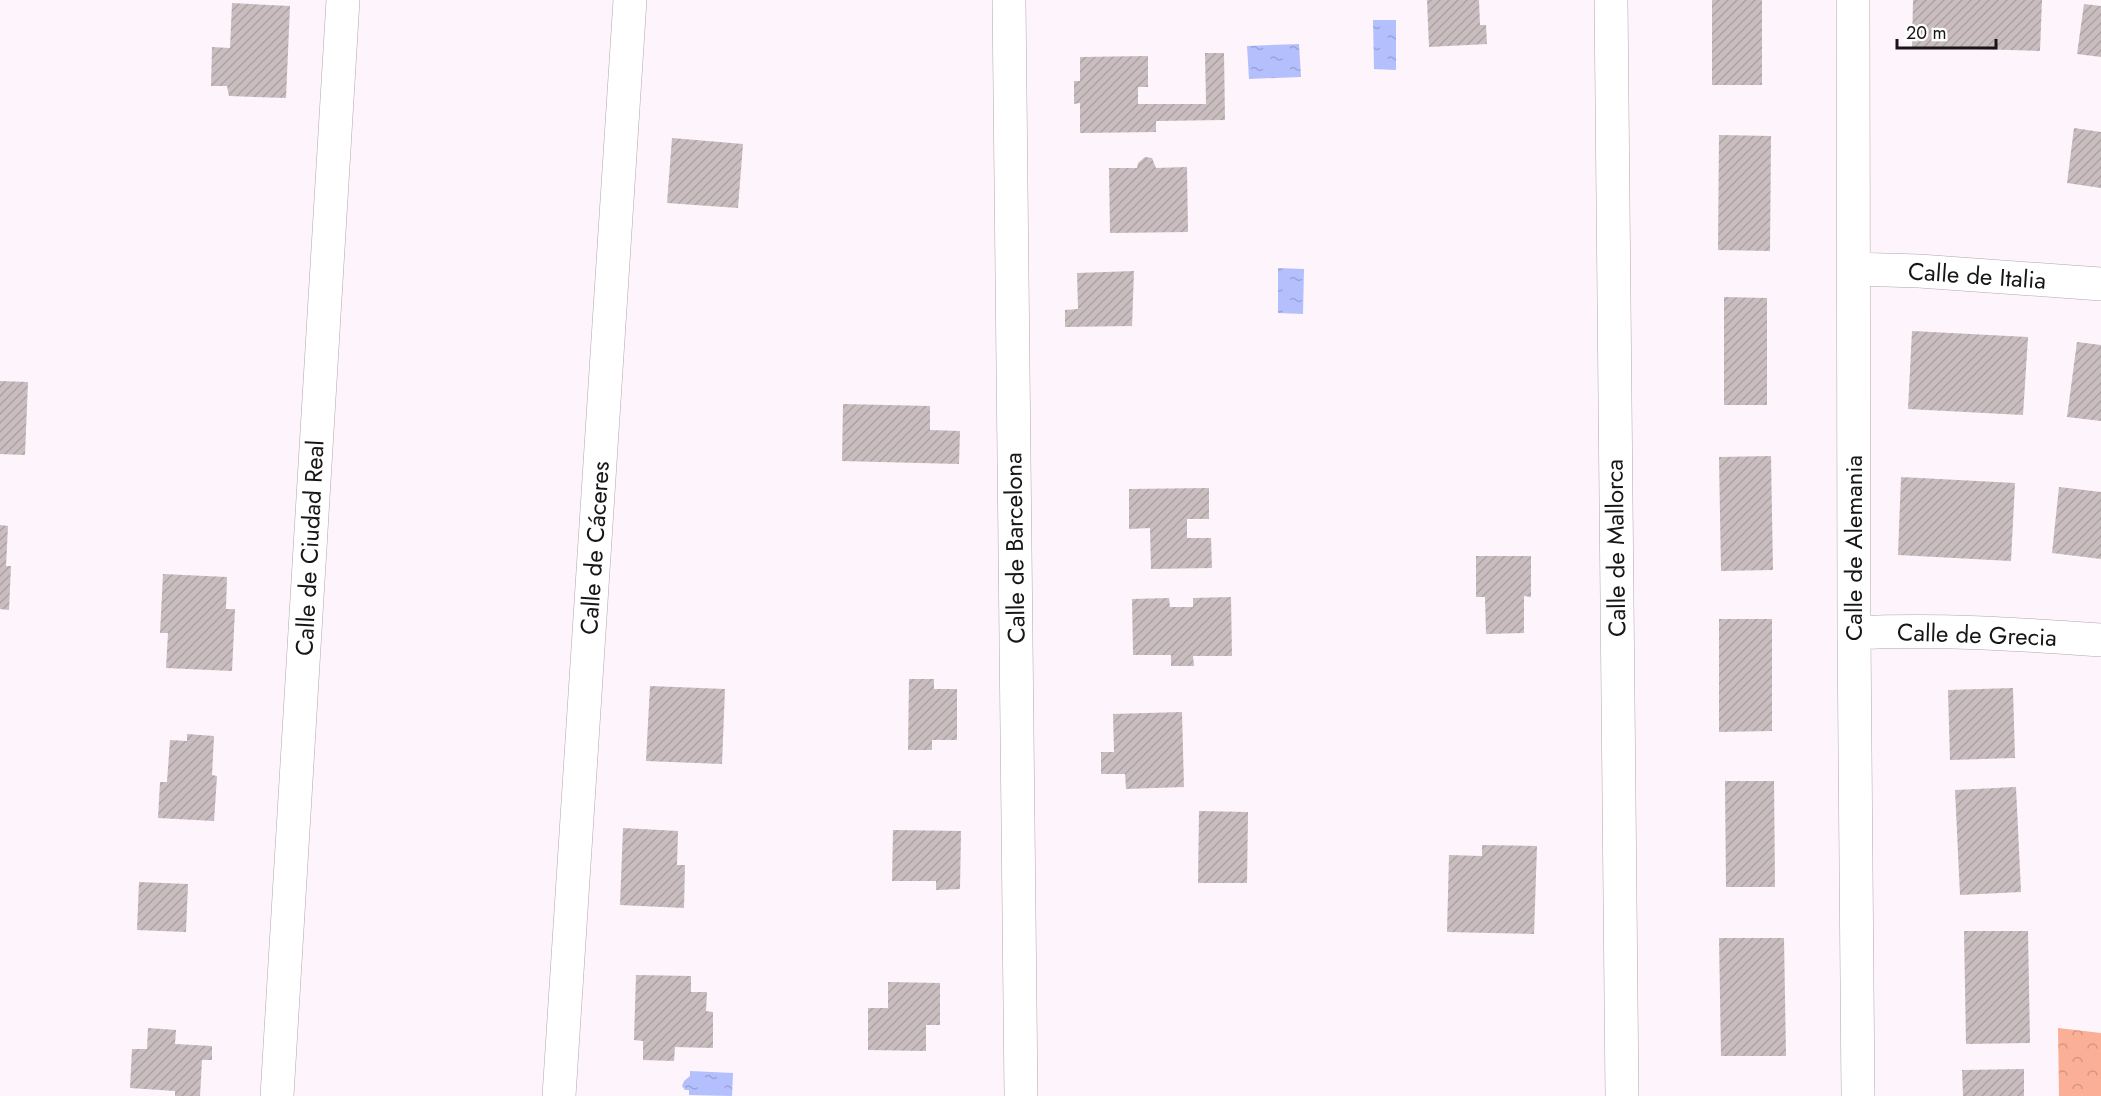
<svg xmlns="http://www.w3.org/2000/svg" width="2101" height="1096" viewBox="0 0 2101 1096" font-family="Jost,sans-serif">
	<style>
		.forest { fill: url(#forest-crowns) }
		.water { fill: url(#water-ripples) }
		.building { fill: url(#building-hatch) }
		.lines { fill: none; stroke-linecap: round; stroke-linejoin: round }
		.minor-casing { stroke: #b1a6ad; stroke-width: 34 }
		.minor { stroke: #fff; stroke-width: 33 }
		.labels { text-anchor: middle; stroke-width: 4.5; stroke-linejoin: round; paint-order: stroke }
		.street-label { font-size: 24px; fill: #181517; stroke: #fff }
	</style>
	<defs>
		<pattern id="forest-crowns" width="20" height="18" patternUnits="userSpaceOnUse" patternTransform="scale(1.5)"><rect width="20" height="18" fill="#faaf96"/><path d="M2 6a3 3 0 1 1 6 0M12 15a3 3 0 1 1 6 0" fill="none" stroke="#d69681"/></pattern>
		<pattern id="water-ripples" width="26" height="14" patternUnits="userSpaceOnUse" patternTransform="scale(1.5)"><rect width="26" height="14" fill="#b4bffd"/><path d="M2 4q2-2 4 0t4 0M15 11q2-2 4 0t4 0" fill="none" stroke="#9aa3d8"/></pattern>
		<pattern id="building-hatch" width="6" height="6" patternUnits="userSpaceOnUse" patternTransform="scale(1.5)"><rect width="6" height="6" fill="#cabdbf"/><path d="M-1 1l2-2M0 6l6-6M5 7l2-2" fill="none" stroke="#ada2a3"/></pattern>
	</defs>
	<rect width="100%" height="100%" fill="#fef4fb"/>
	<path class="forest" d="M 2058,1028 L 2101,1033 L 2101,1096 L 2059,1096 Z"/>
	<path class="water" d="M 1373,20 L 1396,20 L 1396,70 L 1374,69 Z
		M 1299,44 L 1301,77 L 1249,79 L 1247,46 Z
		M 1278,268 L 1304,269 L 1303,314 L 1278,313 Z
		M 690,1071 L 733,1073 L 732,1096 L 689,1095 L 689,1090 L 685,1090 L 682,1086 L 684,1081 L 690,1076 Z"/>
	<path class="building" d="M 1427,0 L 1479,0 L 1480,25 L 1486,25 L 1487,44 L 1429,47 Z
		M 1712,0 L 1762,0 L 1762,85 L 1712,85 Z
		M 1913,0 L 2042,0 L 2040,51 L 1912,47 Z
		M 232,3 L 290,6 L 286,98 L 229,96 L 227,86 L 211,86 L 212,47 L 230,48 Z
		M 2084,4 L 2101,6 L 2101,57 L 2077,54 Z
		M 1205,53 L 1224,53 L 1225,120 L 1156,121 L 1156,132 L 1080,133 L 1080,103 L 1074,104 L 1074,81 L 1080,81 L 1080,57 L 1148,56 L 1148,87 L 1138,87 L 1138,104 L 1206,104 Z
		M 2074,128 L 2101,132 L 2101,188 L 2067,183 Z
		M 1719,135 L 1771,136 L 1770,251 L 1718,250 Z
		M 672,138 L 743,144 L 738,208 L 667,203 Z
		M 1145,157 L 1152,158 L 1156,168 L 1187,167 L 1188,232 L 1110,233 L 1109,168 L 1137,168 L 1138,163 Z
		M 1134,271 L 1132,326 L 1065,327 L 1065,310 L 1078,309 L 1077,273 Z
		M 1724,297 L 1767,298 L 1767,405 L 1724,405 Z
		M 1912,331 L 2028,337 L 2023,415 L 1908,409 Z
		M 2077,342 L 2101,345 L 2101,421 L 2067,417 Z
		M 0,381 L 28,382 L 25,455 L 0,454 Z
		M 843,404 L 930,406 L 930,430 L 960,431 L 959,464 L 842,461 Z
		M 1771,456 L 1773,570 L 1721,571 L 1719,457 Z
		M 1901,477 L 2015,483 L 2011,561 L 1898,555 Z
		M 2059,487 L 2101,492 L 2101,559 L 2052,553 Z
		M 1209,488 L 1209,519 L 1187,519 L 1187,538 L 1211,538 L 1212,568 L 1151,569 L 1150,528 L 1129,529 L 1129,489 Z
		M 0,525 L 8,526 L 6,566 L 11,566 L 9,610 L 0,609 Z
		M 1476,556 L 1531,556 L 1531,597 L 1524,596 L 1524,633 L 1486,634 L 1485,597 L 1476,597 Z
		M 163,574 L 227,577 L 226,609 L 235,609 L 232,671 L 166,668 L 168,633 L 160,633 Z
		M 1231,597 L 1232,656 L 1193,656 L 1194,666 L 1171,666 L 1171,655 L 1133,655 L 1132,599 L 1169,598 L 1170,607 L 1193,607 L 1193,598 Z
		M 1719,619 L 1772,619 L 1772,731 L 1719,732 Z
		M 909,679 L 934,679 L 934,689 L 957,689 L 957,740 L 932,740 L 932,750 L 908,750 Z
		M 650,686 L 725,689 L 722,764 L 646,761 Z
		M 2013,688 L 2015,758 L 1950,760 L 1948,690 Z
		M 1182,712 L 1184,787 L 1126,789 L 1125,774 L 1101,774 L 1101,752 L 1114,752 L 1113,714 Z
		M 187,734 L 214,736 L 212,775 L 217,776 L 214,821 L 158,818 L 160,782 L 167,782 L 170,740 L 187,741 Z
		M 1725,781 L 1774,781 L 1775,887 L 1726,887 Z
		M 2016,787 L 2021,892 L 1960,895 L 1955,790 Z
		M 1199,811 L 1248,812 L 1247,883 L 1198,883 Z
		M 623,828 L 678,831 L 677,865 L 685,865 L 684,908 L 620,905 Z
		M 893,830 L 961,831 L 960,889 L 936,890 L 936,881 L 892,881 Z
		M 1482,845 L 1537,846 L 1534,934 L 1447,932 L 1449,855 L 1482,856 Z
		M 139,882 L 188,884 L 186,932 L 137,930 Z
		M 1964,931 L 2028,931 L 2030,1043 L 1966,1044 Z
		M 1719,938 L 1784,938 L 1786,1056 L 1721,1056 Z
		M 636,975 L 691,976 L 691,992 L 707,992 L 706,1011 L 713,1012 L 713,1048 L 675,1047 L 674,1061 L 643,1060 L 643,1041 L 634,1040 Z
		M 888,982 L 940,983 L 940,1025 L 926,1025 L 926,1051 L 868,1050 L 868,1008 L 888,1008 Z
		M 148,1028 L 176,1030 L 175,1044 L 212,1046 L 212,1060 L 202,1060 L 200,1096 L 175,1096 L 175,1091 L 130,1088 L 132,1049 L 147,1049 Z
		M 2024,1069 L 2024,1096 L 1963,1096 L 1962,1070 Z"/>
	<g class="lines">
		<g class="minor-casing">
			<path id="minor" d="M 1009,0 L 1021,1096
				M 1611,0 L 1622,1096
				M 1853,0 L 1854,633 L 1858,1096
				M 1853,269 L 1919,271 L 2101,284
				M 1854,633 C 1938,629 2017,634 2101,640
				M 277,1096 L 343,0
				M 559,1096 L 630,0"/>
		</g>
		<use href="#minor" class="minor"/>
	</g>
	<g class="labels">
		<g class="street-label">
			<text transform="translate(1977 276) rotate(4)" y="8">Calle de Italia</text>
			<text transform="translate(310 548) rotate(-87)" y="8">Calle de Ciudad Real</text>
			<text transform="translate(595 548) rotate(-86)" y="8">Calle de Cáceres</text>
			<text transform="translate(1015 548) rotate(-91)" y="8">Calle de Barcelona</text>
			<text transform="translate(1616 548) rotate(-91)" y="8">Calle de Mallorca</text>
			<text transform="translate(1854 548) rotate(-90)" y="8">Calle de Alemania</text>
			<text transform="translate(1977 635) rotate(2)" y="8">Calle de Grecia</text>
		</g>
	</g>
	<path d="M1897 39v9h99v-9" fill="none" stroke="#181517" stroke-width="3"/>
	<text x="1906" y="39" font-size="18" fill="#181517" stroke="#ffffff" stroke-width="4.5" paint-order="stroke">20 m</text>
</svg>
